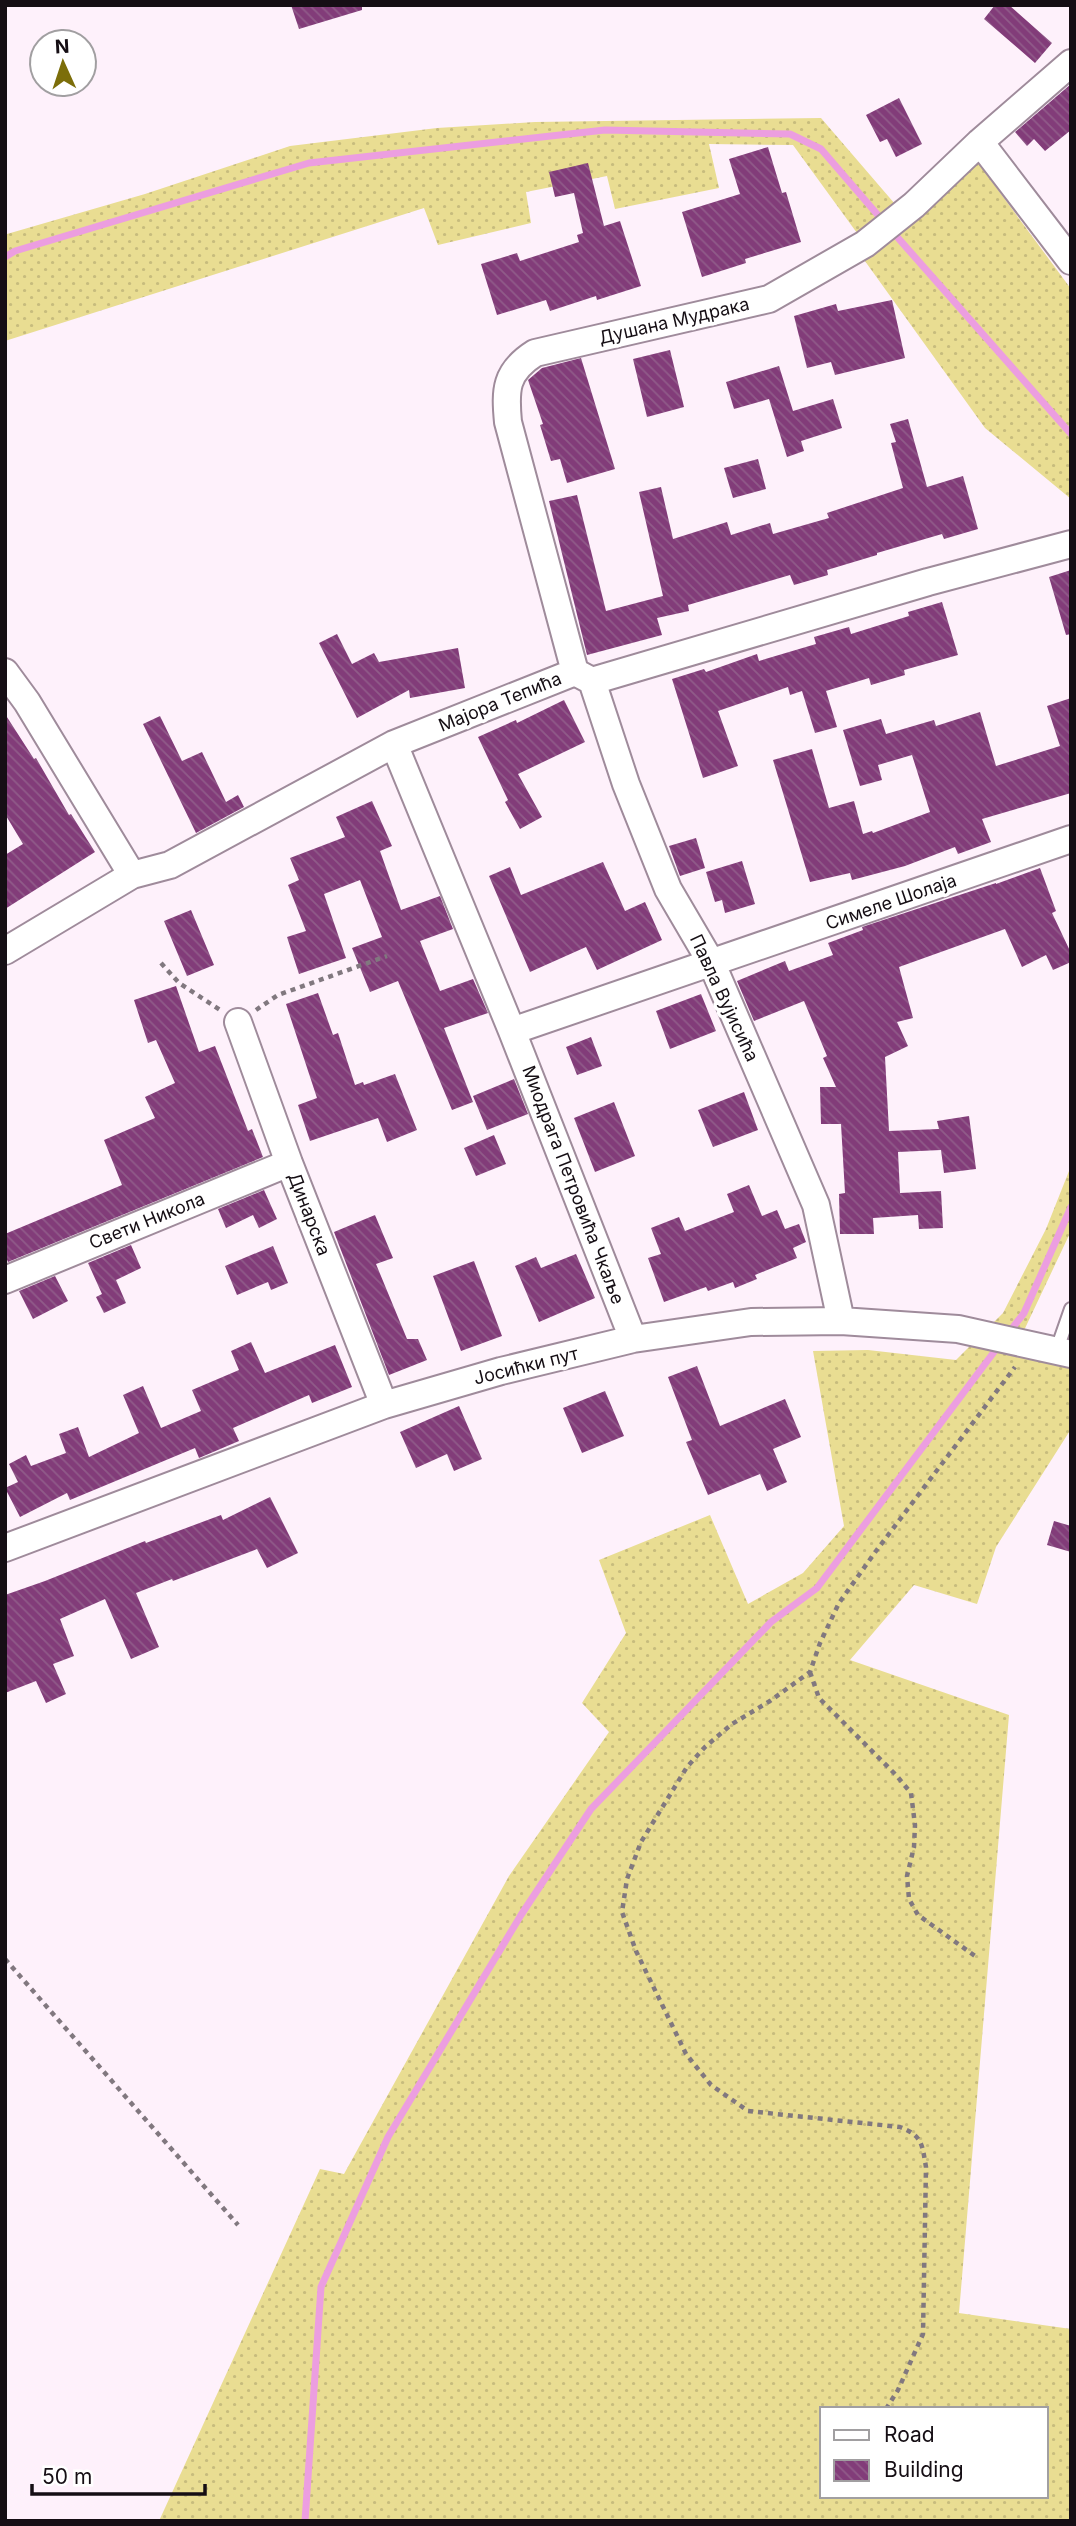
<svg xmlns="http://www.w3.org/2000/svg" width="1076" height="2526" viewBox="0 0 1076 2526" font-family="Inter,sans-serif">
	<style>
		.grass { fill: url(#grass-dots); fill-rule: evenodd }
		.lines { fill: none; stroke-linecap: round; stroke-linejoin: round }
		.stream { stroke: #ec9ee0; stroke-width: 7 }
		.building { fill: url(#building-back-hatch) }
		.lane-casing { stroke: #9f8b9b; stroke-width: 16 }
		.street-casing { stroke: #9f8b9b; stroke-width: 30 }
		.path { stroke: #81787f; stroke-width: 4.5; stroke-dasharray: 5 5; stroke-linecap: butt }
		.lane { stroke: #fff; stroke-width: 12 }
		.street { stroke: #fff; stroke-width: 26 }
		.labels { text-anchor: middle; stroke-width: 7; stroke-linejoin: round; paint-order: stroke }
		.street-label { font-size: 18px; fill: #150e14; stroke: #fff }
	</style>
	<defs>
		<pattern id="grass-dots" width="8" height="8" patternUnits="userSpaceOnUse" patternTransform="scale(1.75)"><rect width="8" height="8" fill="#e9dd92"/><path d="M2 2h.1M6 6h.1" fill="none" stroke="#c7bc7d" stroke-width="1.8" stroke-linecap="round"/></pattern>
		<pattern id="building-back-hatch" width="6" height="6" patternUnits="userSpaceOnUse" patternTransform="scale(1.75)"><rect width="6" height="6" fill="#823c79"/><path d="M-1 5l2 2M0 0l6 6M5-1l2 2" fill="none" stroke="#905b89"/></pattern>
	</defs>
	<rect width="100%" height="100%" fill="#fef1fb"/>
	<path class="grass" d="M 821,118 L 901,211 L 970,152 L 1071,289 L 1071,499 L 985,428 L 857,250 L 865,244 L 793,145 L 709,144 L 719,188 L 615,209 L 607,176 L 526,192 L 531,223 L 438,245 L 424,208 L 5,341 L 5,236 L 7,234 L 145,194 L 290,146 L 437,128 L 535,122 Z
		M 1071,1166 L 1071,1231 L 1019,1341 L 1071,1351 L 1071,1429 L 996,1547 L 977,1604 L 914,1585 L 850,1660 L 1009,1715 L 959,2313 L 1071,2329 L 1071,2521 L 159,2521 L 320,2169 L 344,2174 L 509,1876 L 609,1732 L 582,1703 L 626,1633 L 599,1560 L 710,1515 L 748,1604 L 803,1573 L 844,1526 L 813,1351 L 868,1350 L 956,1360 L 1003,1313 L 1046,1229 ZM 822,2409 L 1046,2409 L 1046,2496 L 822,2496 Z"/>
	<g class="lines">
		<path class="stream" d="M 891,230 L 1071,434
			M 5,257 L 15,251 L 309,163 L 605,130 L 790,134 L 821,149 L 883,221
			M 1007,1335 L 1024,1313 L 1071,1207
			M 305,2521 L 321,2287 L 388,2137 L 521,1915 L 591,1809 L 771,1622 L 817,1588 L 1000,1344"/>
	</g>
	<path class="building" d="M 291,5 L 362,5 L 362,10 L 299,29 Z
		M 995,5 L 1009,5 L 1052,43 L 1035,63 L 984,19 Z
		M 1071,84 L 1071,130 L 1045,151 L 1034,139 L 1027,146 L 1015,132 Z
		M 899,98 L 922,144 L 896,157 L 887,139 L 880,142 L 866,115 Z
		M 768,147 L 782,193 L 786,192 L 801,242 L 745,259 L 746,263 L 702,277 L 682,212 L 740,194 L 729,159 Z
		M 588,163 L 604,226 L 620,221 L 641,286 L 597,300 L 596,296 L 550,311 L 546,300 L 497,315 L 481,264 L 517,253 L 520,261 L 579,242 L 577,235 L 583,233 L 574,193 L 555,197 L 549,172 Z
		M 892,300 L 905,358 L 835,375 L 831,362 L 807,368 L 794,316 L 836,304 L 838,311 Z
		M 670,350 L 684,407 L 647,417 L 633,359 Z
		M 581,358 L 615,469 L 567,483 L 560,459 L 551,461 L 540,425 L 543,424 L 528,380 L 542,368 Z
		M 779,366 L 793,411 L 833,399 L 842,428 L 801,441 L 804,451 L 787,457 L 769,399 L 734,409 L 726,382 Z
		M 908,419 L 927,487 L 963,476 L 978,529 L 944,539 L 942,534 L 877,553 L 877,555 L 827,570 L 828,575 L 794,585 L 790,575 L 688,605 L 689,611 L 657,618 L 662,635 L 587,655 L 549,501 L 577,495 L 606,611 L 663,596 L 639,492 L 661,487 L 673,539 L 727,522 L 731,535 L 770,523 L 773,534 L 829,518 L 827,513 L 903,488 L 891,443 L 896,442 L 890,424 Z
		M 758,459 L 766,489 L 733,498 L 724,468 Z
		M 1071,570 L 1071,634 L 1066,635 L 1049,577 Z
		M 942,602 L 958,655 L 904,670 L 905,675 L 871,685 L 869,678 L 826,691 L 837,727 L 815,733 L 802,691 L 790,695 L 788,687 L 718,711 L 738,766 L 703,778 L 672,679 L 704,669 L 706,672 L 757,654 L 759,661 L 816,644 L 814,637 L 849,627 L 851,634 L 909,616 L 908,612 Z
		M 337,634 L 352,664 L 374,653 L 379,662 L 458,648 L 465,688 L 410,698 L 409,690 L 357,718 L 319,643 Z
		M 1071,698 L 1071,793 L 982,819 L 991,842 L 958,854 L 955,847 L 905,866 L 852,880 L 850,873 L 810,882 L 773,760 L 812,749 L 829,808 L 854,801 L 863,834 L 872,831 L 873,833 L 930,812 L 912,755 L 878,765 L 882,780 L 860,786 L 843,730 L 881,719 L 886,734 L 934,720 L 936,726 L 980,712 L 996,766 L 1060,746 L 1047,706 Z
		M 564,700 L 585,742 L 518,774 L 542,817 L 520,829 L 505,802 L 508,800 L 478,737 L 516,720 L 517,723 Z
		M 5,714 L 34,759 L 36,758 L 69,815 L 71,814 L 95,852 L 5,909 L 5,855 L 23,844 L 5,814 Z
		M 160,716 L 182,761 L 202,752 L 226,802 L 238,795 L 244,807 L 196,833 L 143,724 Z
		M 372,801 L 392,846 L 380,851 L 401,910 L 440,896 L 453,929 L 420,941 L 440,991 L 473,979 L 488,1013 L 444,1028 L 473,1102 L 452,1110 L 398,981 L 370,992 L 352,948 L 382,937 L 360,880 L 324,894 L 346,958 L 299,974 L 287,937 L 306,931 L 288,885 L 299,880 L 290,858 L 345,837 L 336,817 Z
		M 696,838 L 705,868 L 680,876 L 669,846 Z
		M 742,861 L 755,904 L 725,913 L 722,900 L 715,902 L 706,872 Z
		M 603,862 L 625,911 L 645,902 L 662,940 L 597,970 L 586,947 L 530,972 L 489,876 L 510,867 L 521,895 Z
		M 1040,868 L 1056,911 L 1052,913 L 1071,953 L 1071,962 L 1053,970 L 1046,955 L 1022,967 L 1005,929 L 899,967 L 913,1018 L 897,1022 L 908,1046 L 885,1057 L 889,1131 L 939,1129 L 937,1121 L 969,1116 L 976,1169 L 944,1173 L 941,1150 L 898,1152 L 900,1193 L 941,1191 L 943,1228 L 919,1229 L 918,1215 L 873,1218 L 874,1234 L 840,1234 L 839,1194 L 845,1193 L 841,1124 L 821,1124 L 820,1087 L 836,1087 L 823,1058 L 827,1056 L 804,1001 L 754,1021 L 737,981 L 785,961 L 789,971 L 833,955 L 828,943 L 863,930 L 862,927 L 996,883 L 996,884 Z
		M 191,910 L 214,965 L 187,976 L 164,921 Z
		M 176,986 L 199,1052 L 215,1046 L 248,1131 L 252,1129 L 263,1157 L 8,1262 L 5,1255 L 5,1234 L 122,1185 L 104,1140 L 155,1118 L 145,1097 L 175,1083 L 156,1040 L 148,1043 L 134,1000 Z
		M 318,993 L 333,1035 L 338,1033 L 355,1085 L 363,1082 L 364,1085 L 395,1074 L 417,1130 L 387,1142 L 378,1118 L 310,1141 L 298,1105 L 317,1098 L 286,1004 Z
		M 701,994 L 716,1031 L 670,1049 L 656,1011 Z
		M 591,1037 L 602,1066 L 577,1075 L 566,1047 Z
		M 514,1079 L 528,1114 L 487,1130 L 473,1096 Z
		M 744,1092 L 758,1130 L 713,1147 L 698,1110 Z
		M 614,1102 L 635,1156 L 595,1172 L 574,1118 Z
		M 494,1135 L 506,1164 L 476,1176 L 464,1148 Z
		M 749,1185 L 762,1216 L 777,1210 L 785,1229 L 799,1224 L 806,1242 L 793,1248 L 797,1258 L 755,1275 L 757,1279 L 735,1288 L 733,1282 L 708,1291 L 706,1287 L 664,1302 L 648,1258 L 661,1254 L 651,1228 L 679,1217 L 685,1231 L 734,1212 L 727,1194 Z
		M 264,1190 L 277,1219 L 259,1228 L 253,1215 L 226,1228 L 218,1209 Z
		M 375,1215 L 393,1258 L 376,1264 L 407,1339 L 418,1339 L 427,1360 L 389,1375 L 334,1232 Z
		M 131,1245 L 141,1268 L 116,1280 L 126,1303 L 104,1313 L 96,1297 L 102,1294 L 88,1263 Z
		M 273,1246 L 288,1283 L 271,1290 L 268,1282 L 237,1295 L 225,1266 Z
		M 576,1254 L 595,1298 L 539,1322 L 515,1266 L 536,1257 L 541,1268 Z
		M 474,1261 L 502,1336 L 461,1351 L 433,1276 Z
		M 55,1276 L 68,1301 L 33,1319 L 19,1291 Z
		M 251,1342 L 265,1373 L 335,1345 L 352,1387 L 312,1403 L 309,1395 L 233,1428 L 239,1441 L 199,1458 L 195,1448 L 70,1500 L 67,1493 L 20,1517 L 5,1488 L 18,1482 L 9,1464 L 26,1455 L 31,1466 L 66,1453 L 59,1434 L 78,1427 L 89,1457 L 139,1433 L 123,1395 L 143,1386 L 161,1428 L 201,1411 L 192,1390 L 239,1370 L 231,1351 Z
		M 697,1366 L 720,1426 L 785,1399 L 801,1437 L 773,1449 L 787,1482 L 767,1491 L 760,1474 L 708,1495 L 686,1442 L 692,1440 L 668,1377 Z
		M 605,1391 L 624,1436 L 582,1453 L 563,1408 Z
		M 459,1406 L 482,1459 L 454,1471 L 447,1454 L 416,1468 L 400,1432 Z
		M 270,1497 L 298,1553 L 267,1568 L 257,1549 L 173,1581 L 172,1579 L 136,1593 L 159,1647 L 131,1659 L 105,1599 L 60,1619 L 74,1656 L 53,1664 L 66,1694 L 46,1703 L 36,1681 L 5,1693 L 5,1595 L 45,1581 L 145,1541 L 146,1543 L 221,1515 L 223,1520 Z
		M 1054,1521 L 1071,1526 L 1071,1552 L 1047,1545 Z"/>
	<g class="lines">
		<g class="lane-casing">
			<path id="lane" d="M 1056,1352 L 1071,1309"/>
		</g>
		<g class="street-casing">
			<path id="street" d="M 980,142 L 1071,261
				M 5,672 L 27,702 L 132,875
				M 575,672 L 508,422 C 505,390 505,372 535,353 L 769,299 L 865,244 L 914,205 L 980,142 L 1071,63
				M 592,681 L 626,784 L 668,889 L 712,964 L 816,1205 L 841,1321
				M 394,744 L 512,1031 L 633,1339
				M 5,951 L 132,875 L 170,865 L 394,744 L 575,672 L 592,681 L 928,582 L 1071,544
				M 238,1022 L 289,1163 L 384,1405
				M 512,1031 L 1071,839
				M 5,1280 L 289,1163
				M 5,1548 L 384,1405 L 501,1371 L 633,1339 L 751,1322 L 841,1321 L 958,1329 L 1071,1354"/>
		</g>
		<path class="path" d="M 161,963 L 179,983 L 220,1010
			M 256,1010 L 278,995 L 387,956
			M 810,1672 L 819,1698 L 896,1775 L 911,1793 L 915,1825 L 914,1847 L 907,1876 L 909,1899 L 918,1915 L 975,1956
			M 5,1959 L 238,2225
			M 886,2409 L 898,2390 L 923,2334 L 926,2167 C 922,2145 923,2136 900,2127 L 748,2111 L 711,2085 L 686,2054 L 636,1951 L 622,1912 L 627,1879 L 641,1842 L 687,1767 L 705,1747 L 732,1724 L 770,1701 L 810,1672 L 820,1643 L 839,1603 L 876,1551 L 1015,1367"/>
		<use href="#lane" class="lane"/>
		<use href="#street" class="street"/>
	</g>
	<g class="labels">
		<g class="street-label">
			<text transform="translate(674 321) rotate(-13)" y="6">Душана Мудрака</text>
			<text transform="translate(500 702) rotate(-22)" y="6">Мајора Тепића</text>
			<text transform="translate(891 902) rotate(-19)" y="6">Симеле Шолаја</text>
			<text transform="translate(724 998) rotate(65)" y="6">Павла Вујисића</text>
			<text transform="translate(573 1185) rotate(69)" y="6">Миодрага Петровића Чкаље</text>
			<text transform="translate(309 1214) rotate(69)" y="6">Динарска</text>
			<text transform="translate(147 1221) rotate(-22)" y="6">Свети Никола</text>
			<text transform="translate(526 1366) rotate(-14)" y="6">Јосићки пут</text>
		</g>
	</g>
	<rect width="1076" height="2526" fill="none" stroke="#150e14" stroke-width="14"/>
	<rect x="820" y="2407" width="228" height="91" fill="#ffffff" stroke="#a19fa1" stroke-width="2"/>
	<rect x="834" y="2430" width="35" height="10" fill="#ffffff" stroke="#a19fa1" stroke-width="2"/>
	<text x="884" y="2442" font-size="21" fill="#150e14">Road</text>
	<rect x="834" y="2460" width="35" height="21" fill="url(#building-back-hatch)" stroke="#a19fa1" stroke-width="2"/>
	<text x="884" y="2477" font-size="21" fill="#150e14">Building</text>
	<g transform="translate(63 63) rotate(357)"><circle r="33" fill="#ffffff" stroke="#a19fa1" stroke-width="2"/>
	<path d="M0-5L12 26L0 18L-12 26Z" fill="#7c6e0a"/>
	<text y="-10" font-size="19" font-weight="bold" text-anchor="middle" fill="#150e14">N</text>
	</g>
	<path d="M32 2484v10h173v-10" fill="none" stroke="#150e14" stroke-width="3.5"/>
	<text x="42" y="2484" font-size="21" fill="#150e14" stroke="#ffffff" stroke-width="5" paint-order="stroke">50 m</text>
</svg>
